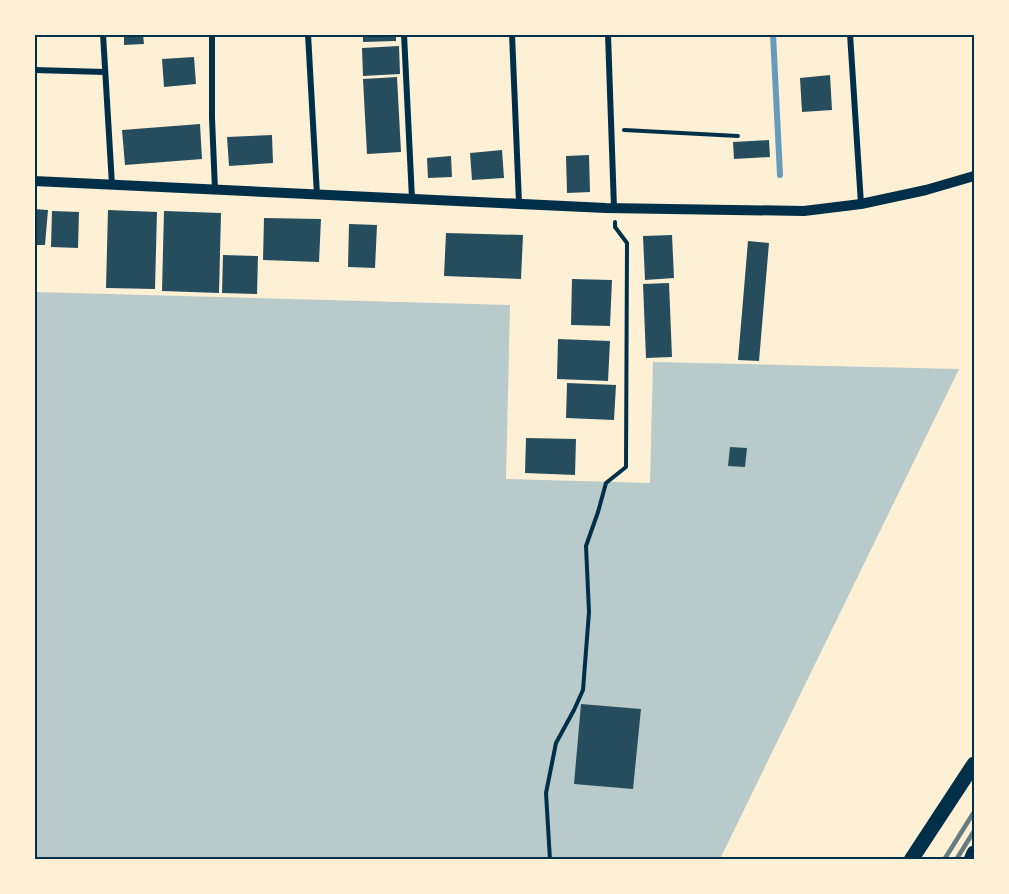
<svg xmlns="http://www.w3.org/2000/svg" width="1009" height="894" viewBox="0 0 1009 894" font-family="Spectral,serif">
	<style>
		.green { fill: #b9caca }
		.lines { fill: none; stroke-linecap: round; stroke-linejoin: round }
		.stream { stroke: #669bbc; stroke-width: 6 }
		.building { fill: #264d5e }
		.path { stroke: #003049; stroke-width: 4 }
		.minor { stroke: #003049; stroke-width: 6 }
		.tertiary { stroke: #003049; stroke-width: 10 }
		.primary { stroke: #003049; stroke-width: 15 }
		.rail { stroke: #657d81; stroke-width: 4.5 }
		.neatline { fill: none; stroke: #003049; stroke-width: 2 }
	</style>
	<rect width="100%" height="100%" fill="#fdf0d5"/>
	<path class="green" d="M 35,292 L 510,305 L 506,479 L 650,483 L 653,362 L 959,369 L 720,859 L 35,860 Z"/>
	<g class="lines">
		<path class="stream" d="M 773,34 L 780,175"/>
	</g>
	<path class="building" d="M 124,34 L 143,34 L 144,44 L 124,45 Z
		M 363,34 L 396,34 L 396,41 L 363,42 Z
		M 399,46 L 400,74 L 363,76 L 362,48 Z
		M 194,57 L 196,84 L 164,87 L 162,59 Z
		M 830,75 L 832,110 L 802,112 L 800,78 Z
		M 397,77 L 401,152 L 367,154 L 363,79 Z
		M 200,124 L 202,159 L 125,165 L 122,130 Z
		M 272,135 L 273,163 L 229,166 L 227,137 Z
		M 769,140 L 770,157 L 734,159 L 733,142 Z
		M 502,150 L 504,178 L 472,180 L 470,153 Z
		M 589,155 L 590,192 L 567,193 L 566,156 Z
		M 451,156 L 452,177 L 428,178 L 427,158 Z
		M 34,209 L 48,210 L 45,245 L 34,245 Z
		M 108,210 L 157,212 L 155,289 L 106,288 Z
		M 52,211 L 79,212 L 78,248 L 51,247 Z
		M 164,211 L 221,213 L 219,293 L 162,291 Z
		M 264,218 L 321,219 L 319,262 L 263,260 Z
		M 349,224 L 377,225 L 375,268 L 348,267 Z
		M 446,233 L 523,235 L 521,279 L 444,276 Z
		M 672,235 L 674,278 L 645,280 L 643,236 Z
		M 748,241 L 769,243 L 759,361 L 738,360 Z
		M 223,255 L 258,256 L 257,294 L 222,293 Z
		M 572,279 L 612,280 L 610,326 L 571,325 Z
		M 669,283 L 672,357 L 646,358 L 643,284 Z
		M 558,339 L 610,341 L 608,381 L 557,379 Z
		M 567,383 L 616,385 L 614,420 L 566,418 Z
		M 526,438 L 576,439 L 575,475 L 525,473 Z
		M 730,447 L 747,448 L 745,467 L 728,466 Z
		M 581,704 L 641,709 L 633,789 L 574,784 Z"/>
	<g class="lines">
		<path class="path" d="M 624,130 L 738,136
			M 550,860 L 546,793 L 556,743 L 574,710 L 583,690 L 589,612 L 586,546 L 598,512 L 606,483 L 626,467 L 627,243 L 615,227 L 615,222"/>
		<path class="minor" d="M 103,34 L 112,185
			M 212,34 L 212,118 L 215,190
			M 308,34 L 317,195
			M 404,34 L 412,199
			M 512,34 L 519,203
			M 608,34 L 614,208
			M 850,34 L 861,204
			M 34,70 L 105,72"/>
		<path class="tertiary" d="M 34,181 L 606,208 L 804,211 L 861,204 L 926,190 L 974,176"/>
		<path class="primary" d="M 911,860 L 974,764
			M 971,860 L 974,853"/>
		<path class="rail" d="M 944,860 L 974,812
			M 956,860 L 974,831"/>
	</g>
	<rect width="1009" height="894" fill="none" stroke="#fdf0d5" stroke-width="72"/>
	<rect x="36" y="36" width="937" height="822" class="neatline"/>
</svg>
